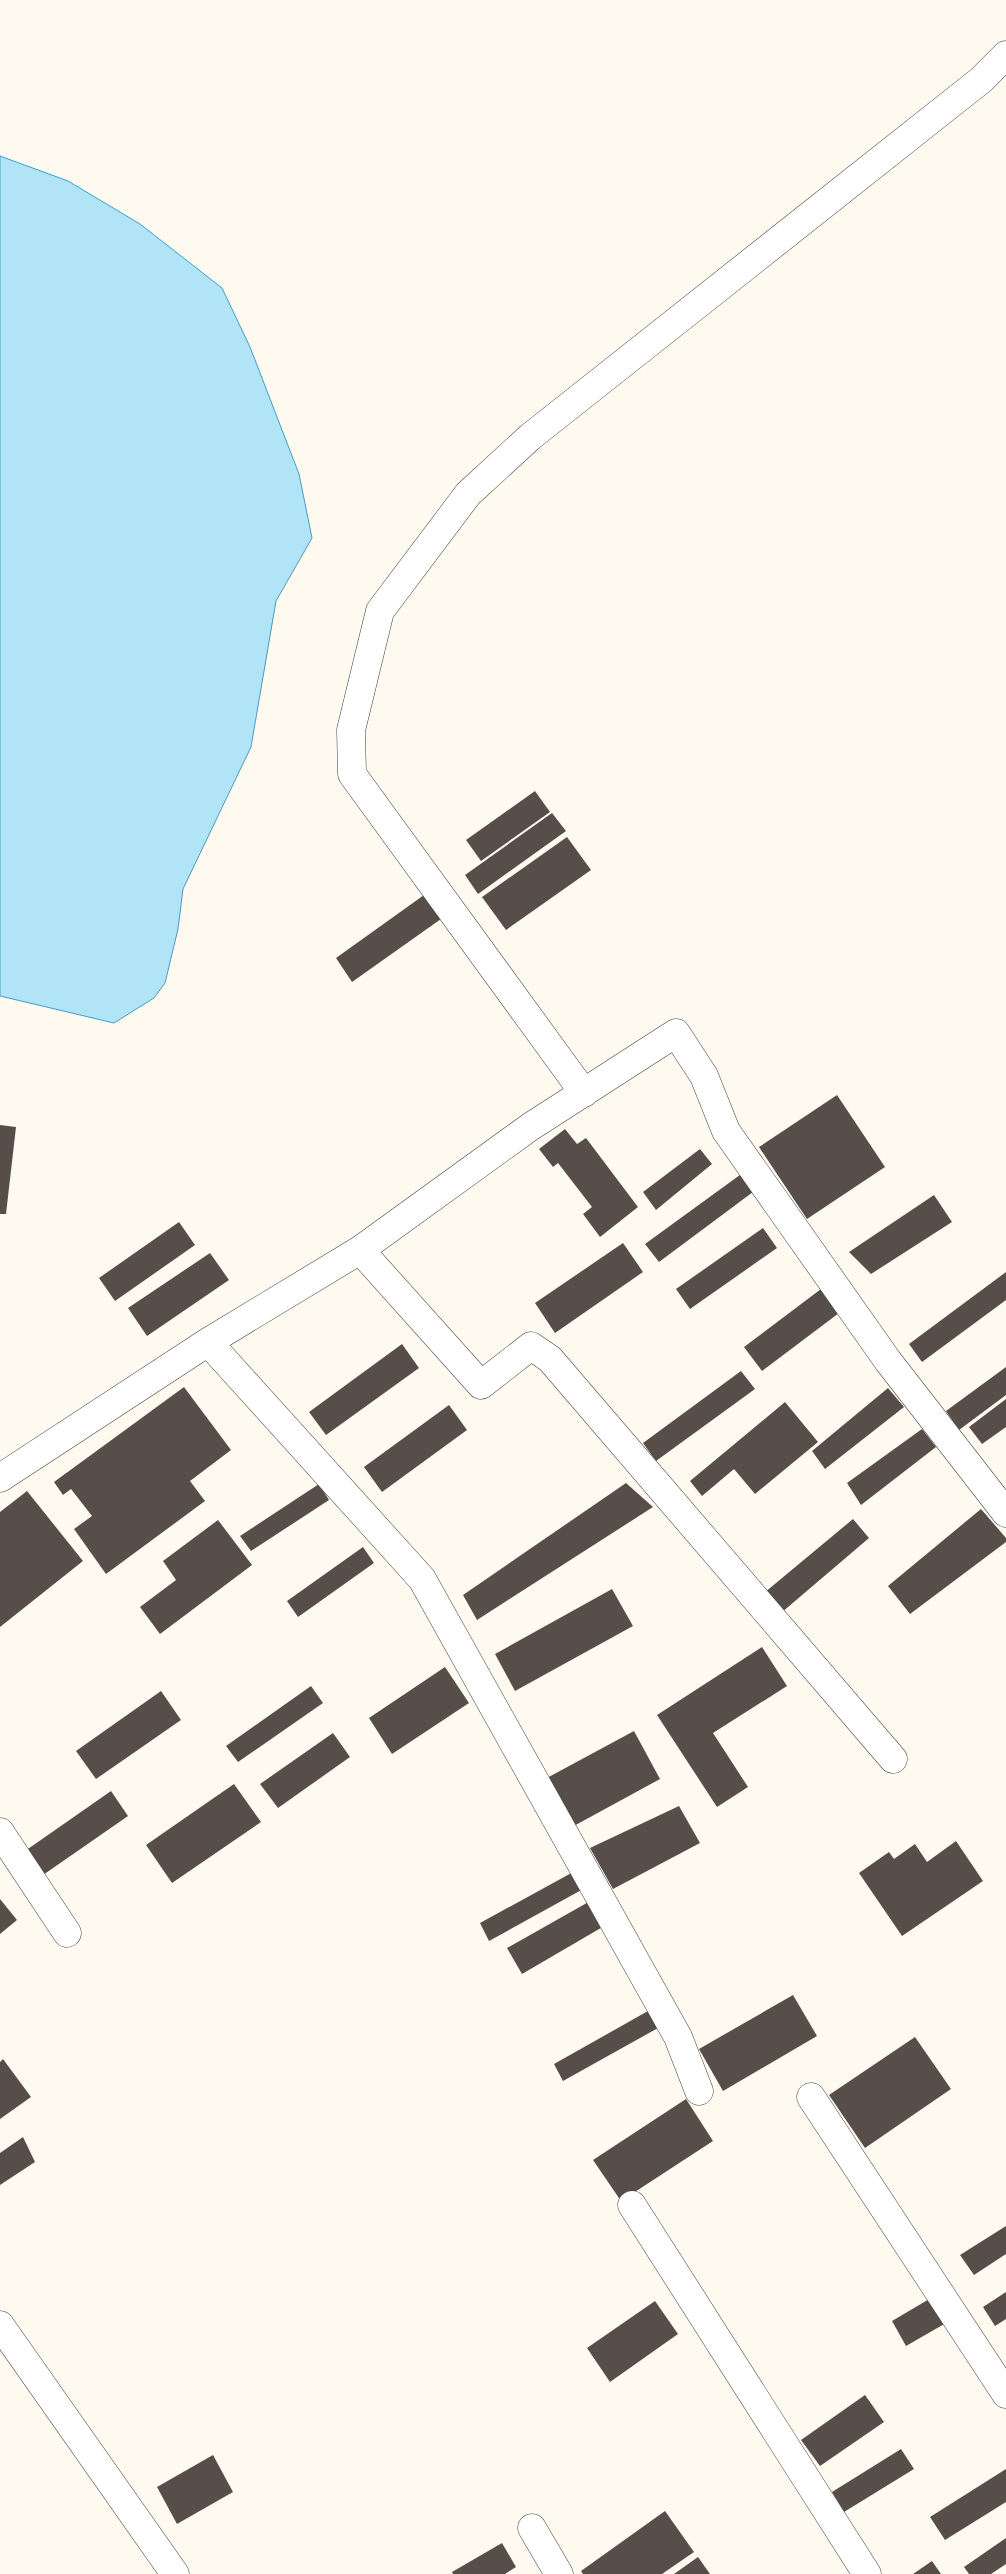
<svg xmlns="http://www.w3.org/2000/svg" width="1006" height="2574" viewBox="0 0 1006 2574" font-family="'Libre Baskerville',serif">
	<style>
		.water { fill: #b2e4f8; stroke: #37a1d1 }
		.building { fill: #574e4a }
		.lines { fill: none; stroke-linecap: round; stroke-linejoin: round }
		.minor-casing { stroke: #414141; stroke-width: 29 }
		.minor { stroke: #fff; stroke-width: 28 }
	</style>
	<rect width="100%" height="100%" fill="#fffaef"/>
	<path class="water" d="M 0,156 L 68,181 L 140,224 L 222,288 L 250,347 L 299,474 L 312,538 L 276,601 L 251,747 L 183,889 L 178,929 L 165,983 L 154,998 L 114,1023 L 0,996 Z"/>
	<path class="building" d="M 535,791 L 550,812 L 481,861 L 466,840 Z
		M 552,813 L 566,831 L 478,894 L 465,875 Z
		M 567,837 L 591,870 L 506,930 L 482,897 Z
		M 424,895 L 441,919 L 352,982 L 336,958 Z
		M 837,1095 L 885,1167 L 807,1219 L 759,1147 Z
		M 0,1125 L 16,1127 L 6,1214 L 0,1214 Z
		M 565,1129 L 577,1144 L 586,1138 L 638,1207 L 600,1237 L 583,1214 L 592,1207 L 558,1163 L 553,1167 L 539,1149 Z
		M 700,1149 L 712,1164 L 656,1210 L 643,1192 Z
		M 744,1172 L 757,1189 L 659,1262 L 645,1244 Z
		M 934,1195 L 952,1222 L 871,1274 L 849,1252 Z
		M 179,1222 L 195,1245 L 115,1301 L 99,1278 Z
		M 763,1228 L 777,1248 L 690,1309 L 676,1289 Z
		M 623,1243 L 643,1272 L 555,1333 L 535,1303 Z
		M 210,1253 L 229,1280 L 147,1336 L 128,1308 Z
		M 1006,1272 L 1006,1300 L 922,1362 L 909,1344 Z
		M 821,1289 L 839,1313 L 762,1371 L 744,1347 Z
		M 402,1344 L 419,1368 L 326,1435 L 309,1412 Z
		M 1006,1367 L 1006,1395 L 959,1430 L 946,1411 Z
		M 741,1371 L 755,1389 L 656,1461 L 643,1443 Z
		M 184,1387 L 231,1450 L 190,1481 L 205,1501 L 106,1574 L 74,1529 L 92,1516 L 71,1489 L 63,1495 L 54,1482 Z
		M 888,1388 L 904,1407 L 825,1469 L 812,1451 Z
		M 1006,1399 L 1006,1427 L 982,1444 L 969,1427 Z
		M 785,1402 L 818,1442 L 755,1494 L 734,1469 L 702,1496 L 690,1481 Z
		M 449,1405 L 467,1430 L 382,1492 L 364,1467 Z
		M 922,1429 L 936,1447 L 861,1505 L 847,1483 Z
		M 626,1483 L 653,1507 L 477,1620 L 463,1595 Z
		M 319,1484 L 329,1500 L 251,1551 L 240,1536 Z
		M 27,1491 L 83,1561 L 0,1627 L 0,1512 Z
		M 981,1509 L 1006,1538 L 1006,1542 L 910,1614 L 888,1586 Z
		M 853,1519 L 869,1538 L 781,1613 L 764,1593 Z
		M 218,1520 L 252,1565 L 160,1634 L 140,1607 L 176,1580 L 163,1561 Z
		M 363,1547 L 374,1563 L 298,1617 L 287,1601 Z
		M 612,1589 L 633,1626 L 515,1691 L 495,1654 Z
		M 762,1647 L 787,1686 L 713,1733 L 748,1787 L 717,1807 L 657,1715 Z
		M 445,1667 L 469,1703 L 392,1754 L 369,1718 Z
		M 311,1686 L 323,1703 L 238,1762 L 226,1746 Z
		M 161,1691 L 181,1720 L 96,1779 L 76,1751 Z
		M 634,1731 L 660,1779 L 572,1827 L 545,1779 Z
		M 333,1733 L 350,1757 L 278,1808 L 260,1784 Z
		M 234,1784 L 261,1822 L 172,1883 L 146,1845 Z
		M 111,1791 L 128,1816 L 43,1875 L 25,1851 Z
		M 679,1806 L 700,1843 L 613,1889 L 590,1848 Z
		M 956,1841 L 983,1881 L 902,1936 L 859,1873 L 889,1852 L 894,1859 L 915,1844 L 927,1862 Z
		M 575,1871 L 585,1888 L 489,1941 L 480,1923 Z
		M 0,1899 L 17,1920 L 0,1934 Z
		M 592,1900 L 606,1925 L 522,1974 L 507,1948 Z
		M 793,1995 L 817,2036 L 723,2091 L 699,2049 Z
		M 648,2011 L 658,2028 L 563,2081 L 554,2064 Z
		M 915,2037 L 951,2089 L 865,2148 L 829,2095 Z
		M 3,2059 L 31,2097 L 0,2119 L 0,2062 Z
		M 686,2099 L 713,2141 L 621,2201 L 593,2160 Z
		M 23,2137 L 35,2162 L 0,2185 L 0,2153 Z
		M 1006,2226 L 1006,2254 L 974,2275 L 960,2255 Z
		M 1006,2292 L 1006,2319 L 995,2326 L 983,2307 Z
		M 931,2298 L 946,2323 L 906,2346 L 892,2321 Z
		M 655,2301 L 678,2334 L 610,2382 L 587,2348 Z
		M 865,2395 L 884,2422 L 820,2466 L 801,2440 Z
		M 901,2449 L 914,2469 L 844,2512 L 832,2492 Z
		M 213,2455 L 233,2492 L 177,2524 L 157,2487 Z
		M 1006,2469 L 1006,2502 L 945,2540 L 930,2517 Z
		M 665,2511 L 694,2552 L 662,2574 L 583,2574 L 581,2571 Z
		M 1006,2538 L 1006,2564 L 991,2574 L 969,2574 L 964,2567 Z
		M 502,2543 L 516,2567 L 505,2574 L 453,2574 L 452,2572 Z
		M 698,2557 L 710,2574 L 674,2574 Z
		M 932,2561 L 941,2574 L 913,2574 Z"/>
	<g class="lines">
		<g class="minor-casing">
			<path id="minor" d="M 584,1093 L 352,774 L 351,730 L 380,611 L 468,494 L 530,437 L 981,80 L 1006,55
				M 360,1250 L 481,1385 L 531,1346 L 550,1359 L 893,1759
				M 208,1342 L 422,1579 L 678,2037 L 699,2091
				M 0,1478 L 208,1342 L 360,1250 L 530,1127 L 676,1033 L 704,1076 L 726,1131 L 888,1361 L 1006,1513
				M 0,1832 L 67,1933
				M 811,2097 L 1006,2394
				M 632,2205 L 867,2574
				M 0,2325 L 175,2574
				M 532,2528 L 559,2574"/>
		</g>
		<use href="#minor" class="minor"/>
	</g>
</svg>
